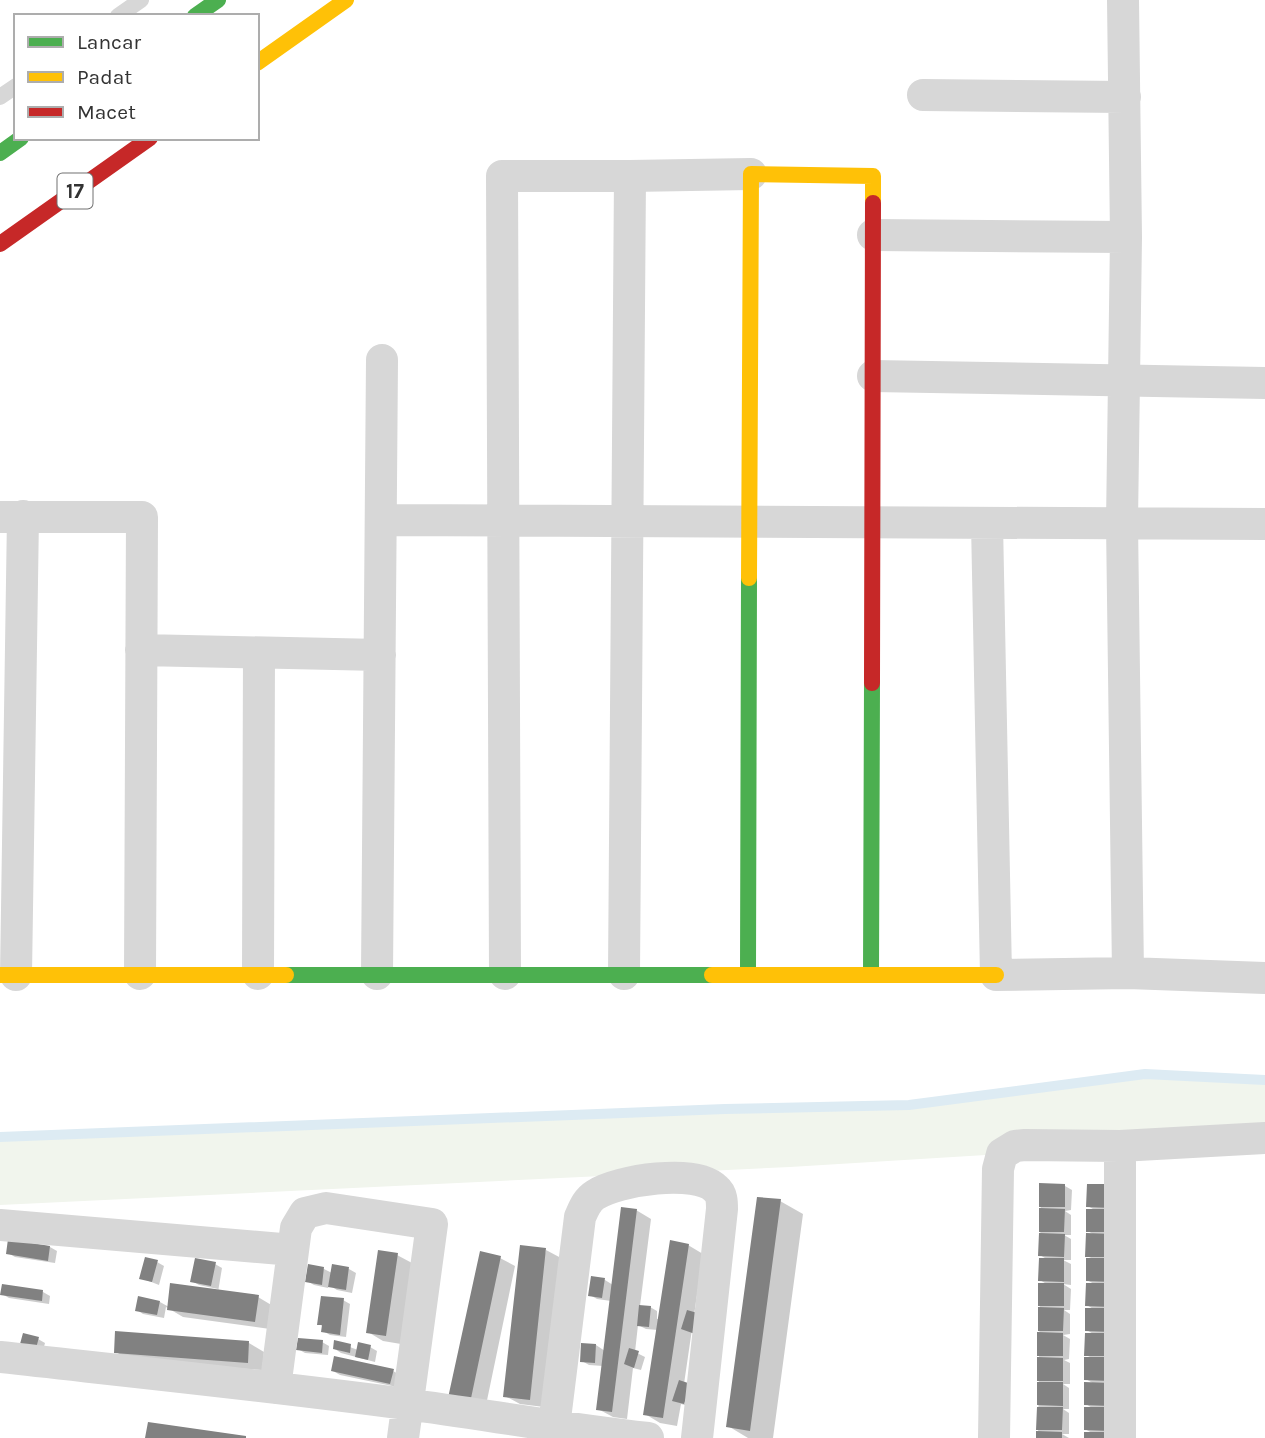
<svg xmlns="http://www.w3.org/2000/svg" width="1265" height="1438" viewBox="0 0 1265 1438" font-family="Karla,sans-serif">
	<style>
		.green { fill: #f1f5ed }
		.shadow { fill: #0003 }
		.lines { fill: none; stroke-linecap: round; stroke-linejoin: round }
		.stream { stroke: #ddebf3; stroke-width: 10 }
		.building { fill: #818181 }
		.lane { stroke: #d7d7d7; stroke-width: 16 }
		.street { stroke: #d7d7d7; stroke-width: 32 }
		.fast { stroke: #4caf50; stroke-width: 16 }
		.slow { stroke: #ffc107; stroke-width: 16 }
		.jam { stroke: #c62828; stroke-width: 16 }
		.labels { text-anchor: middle; stroke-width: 7; stroke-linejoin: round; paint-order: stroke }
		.shield { fill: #fff; stroke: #707070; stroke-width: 2 }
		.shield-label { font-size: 21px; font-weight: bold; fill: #333 }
	</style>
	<rect width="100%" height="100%" fill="#fff"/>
	<path class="green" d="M 1145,1074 L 1265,1080 L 1265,1127 L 1002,1154 L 790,1167 L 0,1205 L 0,1137 L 725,1109 L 909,1105 Z"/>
	<path class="shadow" d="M 1041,1185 L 1065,1186 L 1072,1190 L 1071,1210 L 1065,1211 L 1071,1215 L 1071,1235 L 1064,1235 L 1071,1239 L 1071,1260 L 1063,1260 L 1071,1264 L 1071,1285 L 1063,1284 L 1071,1289 L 1070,1310 L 1064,1310 L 1070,1314 L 1070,1334 L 1063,1335 L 1070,1339 L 1069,1359 L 1064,1360 L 1070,1363 L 1070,1384 L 1063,1384 L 1069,1388 L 1069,1409 L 1063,1409 L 1069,1413 L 1069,1434 L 1062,1434 L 1069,1438 L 1038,1438 L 1040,1284 L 1048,1285 L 1040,1280 L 1048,1260 L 1040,1255 Z
		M 1112,1186 L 1116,1438 L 1085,1438 L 1092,1433 L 1085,1429 L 1092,1408 L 1086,1404 L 1094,1384 L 1086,1379 L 1094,1359 L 1086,1355 L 1093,1334 L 1087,1330 L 1093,1309 L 1087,1305 L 1094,1284 L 1087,1280 L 1093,1259 L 1087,1256 L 1094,1235 L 1088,1231 L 1096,1211 L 1088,1206 Z
		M 780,1201 L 803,1214 L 773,1438 L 748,1438 L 728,1426 Z
		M 636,1210 L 651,1219 L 640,1306 L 650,1307 L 657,1311 L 657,1319 L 659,1319 L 688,1245 L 703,1254 L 684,1384 L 692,1407 L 681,1404 L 677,1426 L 660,1423 L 645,1414 L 658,1330 L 646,1329 L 638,1325 L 635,1352 L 645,1357 L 641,1370 L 633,1368 L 627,1419 L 613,1417 L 598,1409 L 603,1366 L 589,1365 L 582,1361 L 596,1345 L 605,1351 L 611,1301 L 597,1299 L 590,1295 L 592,1278 L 605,1280 L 613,1285 Z
		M 9,1241 L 50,1247 L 57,1251 L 55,1263 L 15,1257 L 8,1253 Z
		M 546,1250 L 561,1258 L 544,1407 L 520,1404 L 505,1396 Z
		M 397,1255 L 412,1263 L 401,1344 L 383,1341 L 368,1332 Z
		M 500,1258 L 515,1266 L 485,1410 L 465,1406 Z
		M 157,1262 L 164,1266 L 159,1285 L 141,1278 Z
		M 215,1264 L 222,1268 L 218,1292 L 258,1297 L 273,1306 L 270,1329 L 183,1317 L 166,1307 L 164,1318 L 143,1314 L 137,1310 L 160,1302 L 169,1307 L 217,1291 L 218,1289 L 199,1285 L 192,1281 Z
		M 309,1266 L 324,1269 L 332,1273 L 349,1269 L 356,1273 L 352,1293 L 337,1290 L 329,1285 L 328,1288 L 314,1285 L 307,1281 Z
		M 43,1292 L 50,1296 L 49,1304 L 9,1298 L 2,1294 Z
		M 343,1300 L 350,1304 L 346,1337 L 330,1335 L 323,1331 L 324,1327 L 319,1324 Z
		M 38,1339 L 45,1343 L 40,1362 L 19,1354 Z
		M 322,1342 L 329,1346 L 328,1355 L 305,1353 L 298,1349 Z
		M 336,1342 L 358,1350 L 370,1347 L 377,1351 L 375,1362 L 341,1353 L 335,1349 Z
		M 249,1343 L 264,1352 L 262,1370 L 131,1361 L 116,1352 Z
		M 333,1371 L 393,1371 L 400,1375 L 397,1387 L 340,1375 Z"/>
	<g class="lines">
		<path class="stream" d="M 0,1137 L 725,1109 L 909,1105 L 1145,1074 L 1265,1080"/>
	</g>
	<path class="building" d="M 1039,1183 L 1065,1184 L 1065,1207 L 1039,1207 Z
		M 1087,1184 L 1113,1184 L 1112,1208 L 1086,1207 Z
		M 757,1197 L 781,1199 L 750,1431 L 726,1427 Z
		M 621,1207 L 637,1209 L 612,1412 L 596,1410 Z
		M 1039,1208 L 1065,1209 L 1064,1232 L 1039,1232 Z
		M 1086,1209 L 1112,1209 L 1112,1232 L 1086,1232 Z
		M 1039,1233 L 1065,1234 L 1064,1257 L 1038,1256 Z
		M 1086,1233 L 1112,1234 L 1111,1257 L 1085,1257 Z
		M 8,1239 L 50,1246 L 48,1261 L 6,1254 Z
		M 670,1240 L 689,1244 L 663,1418 L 643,1415 Z
		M 520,1245 L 546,1248 L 530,1400 L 503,1397 Z
		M 378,1250 L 398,1253 L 386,1336 L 366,1333 Z
		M 480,1251 L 501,1256 L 470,1403 L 448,1398 Z
		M 145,1257 L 158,1260 L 152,1282 L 139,1279 Z
		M 195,1258 L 216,1262 L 211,1286 L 190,1282 Z
		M 1039,1258 L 1064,1258 L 1064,1282 L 1038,1281 Z
		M 1086,1258 L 1112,1258 L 1112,1282 L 1086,1281 Z
		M 308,1264 L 324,1267 L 322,1285 L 305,1282 Z
		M 332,1264 L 349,1267 L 346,1290 L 328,1287 Z
		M 591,1276 L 605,1278 L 602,1298 L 588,1296 Z
		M 170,1283 L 259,1295 L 255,1322 L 167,1310 Z
		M 1038,1283 L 1064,1283 L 1064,1306 L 1038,1306 Z
		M 1086,1283 L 1111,1283 L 1111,1307 L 1085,1306 Z
		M 2,1284 L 43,1290 L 42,1301 L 0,1295 Z
		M 138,1296 L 160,1301 L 157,1315 L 135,1311 Z
		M 321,1296 L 344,1298 L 340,1335 L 321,1332 L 322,1325 L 317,1325 Z
		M 639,1305 L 651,1306 L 649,1327 L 637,1326 Z
		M 1038,1307 L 1064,1308 L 1063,1331 L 1038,1331 Z
		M 1085,1308 L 1111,1308 L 1111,1332 L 1085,1331 Z
		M 687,1310 L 701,1314 L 695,1334 L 681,1329 Z
		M 115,1331 L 249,1341 L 248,1363 L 114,1353 Z
		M 1037,1332 L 1063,1333 L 1063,1356 L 1037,1356 Z
		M 23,1333 L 39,1337 L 33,1360 L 17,1355 Z
		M 1085,1333 L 1111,1333 L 1110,1356 L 1084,1356 Z
		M 298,1338 L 323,1340 L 322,1353 L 296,1350 Z
		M 334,1340 L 351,1344 L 350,1353 L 333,1349 Z
		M 358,1342 L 371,1345 L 368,1360 L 355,1357 Z
		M 581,1343 L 596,1344 L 595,1363 L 580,1362 Z
		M 629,1348 L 639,1351 L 634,1368 L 624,1364 Z
		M 334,1356 L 394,1369 L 390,1384 L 331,1371 Z
		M 1037,1357 L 1063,1358 L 1063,1381 L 1037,1381 Z
		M 1084,1357 L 1111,1357 L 1110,1381 L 1084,1380 Z
		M 679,1380 L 691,1384 L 684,1404 L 672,1401 Z
		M 1037,1382 L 1063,1382 L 1063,1406 L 1037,1405 Z
		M 1084,1382 L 1110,1383 L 1110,1406 L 1084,1405 Z
		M 1037,1407 L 1063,1407 L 1062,1430 L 1036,1430 Z
		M 1084,1407 L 1110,1407 L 1110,1431 L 1084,1430 Z
		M 148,1422 L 246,1436 L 246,1438 L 145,1438 Z
		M 1036,1431 L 1062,1432 L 1062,1438 L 1036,1438 Z
		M 1084,1432 L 1109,1432 L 1109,1438 L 1084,1438 Z"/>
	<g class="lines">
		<path class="lane" d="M 118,16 L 141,0
			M 0,97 L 16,86"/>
		<path class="street" d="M 1123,0 L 1126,237 L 1122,523 L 1128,973
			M 923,95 L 1125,97
			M 873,235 L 1126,237
			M 873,376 L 1265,383
			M 0,517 L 142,517 L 140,974
			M 381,520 L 1265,524
			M 987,523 L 996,975 L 1128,973 L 1265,978
			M 141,650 L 380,655
			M 258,974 L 259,653
			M 377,974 L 382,360
			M 505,974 L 502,176 L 630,176
			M 624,974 L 630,176 L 751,174
			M 16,975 L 23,516
			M 1120,1146 L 1120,1438
			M 0,1225 L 293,1250
			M 0,1357 C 135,1372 271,1386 406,1404 C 487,1415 567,1429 648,1438
			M 275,1388 L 296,1228 L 305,1213 L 326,1208 L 432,1224 L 403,1438
			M 554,1427 L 580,1217 C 584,1208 587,1200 595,1195 C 618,1180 696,1168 716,1189 C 722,1194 722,1202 722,1209 L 697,1438
			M 994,1438 L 998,1169 L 1002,1154 L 1015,1146 L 1025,1145 L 1120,1146 L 1265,1138"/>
		<path class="fast" d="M 195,16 L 218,0
			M 0,153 L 21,138
			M 748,974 L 749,578
			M 871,974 L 872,683
			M 286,975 L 712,975"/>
		<path class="slow" d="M 257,63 L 346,0
			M 749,578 L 751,174 L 873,176 L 873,203
			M 0,975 L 286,975
			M 712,975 L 996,975"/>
		<path class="jam" d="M 0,244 L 150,138
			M 872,683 L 873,203"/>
	</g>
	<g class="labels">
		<rect class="shield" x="57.5" y="173.5" width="35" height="35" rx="5"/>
		<g class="shield-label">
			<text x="75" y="198">17</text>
		</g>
	</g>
	<rect x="14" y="14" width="245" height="126" fill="#ffffff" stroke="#adadad" stroke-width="2"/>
	<rect x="28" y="37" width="35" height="10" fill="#4caf50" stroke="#adadad" stroke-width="2"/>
	<text x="77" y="49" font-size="21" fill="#333333">Lancar</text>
	<rect x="28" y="72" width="35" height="10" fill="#ffc107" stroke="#adadad" stroke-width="2"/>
	<text x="77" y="84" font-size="21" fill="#333333">Padat</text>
	<rect x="28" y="107" width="35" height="10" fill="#c62828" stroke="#adadad" stroke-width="2"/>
	<text x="77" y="119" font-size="21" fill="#333333">Macet</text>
</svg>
